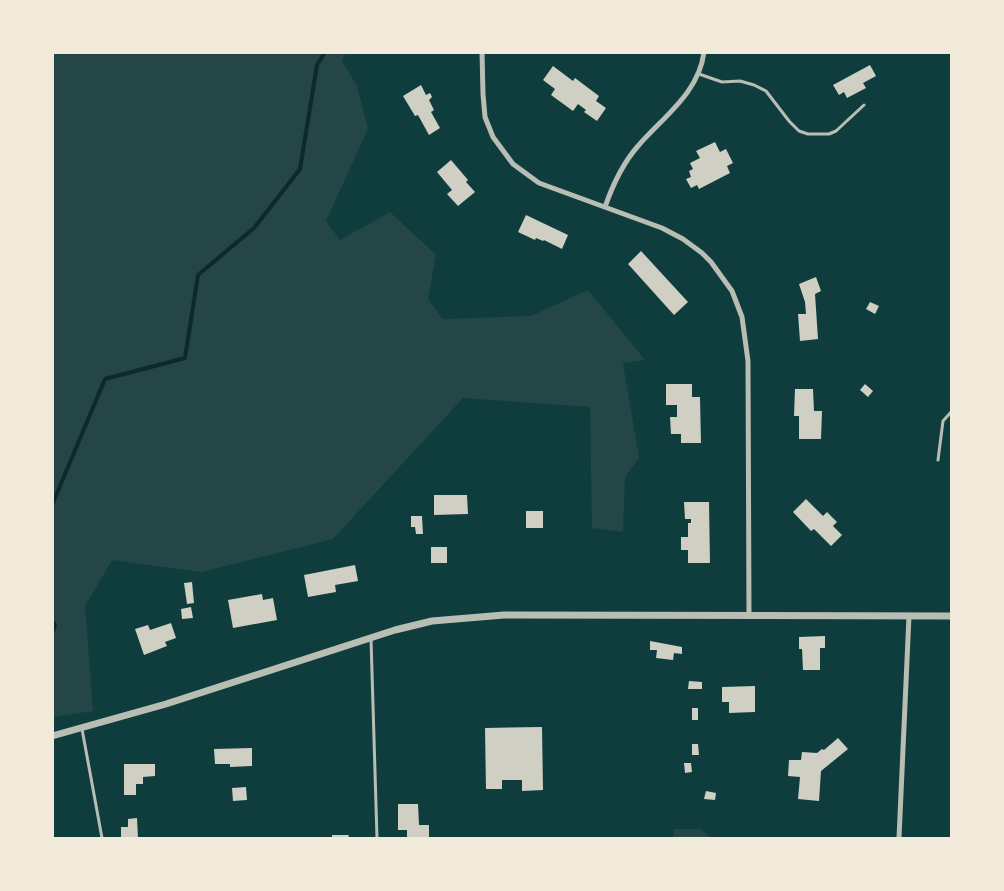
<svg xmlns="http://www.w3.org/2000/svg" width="1004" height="891" viewBox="0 0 1004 891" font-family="'Roboto Condensed',sans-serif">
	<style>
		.green { fill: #244646 }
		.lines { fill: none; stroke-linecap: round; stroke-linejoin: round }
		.stream { stroke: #0a2a2b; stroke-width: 4 }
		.building { fill: #cfcfc3 }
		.service { stroke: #b8beb3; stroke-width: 3 }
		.minor { stroke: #b8beb3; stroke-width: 5 }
		.tertiary { stroke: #b8beb3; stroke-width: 7 }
	</style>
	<rect width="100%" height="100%" fill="#0f3d3e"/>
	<path class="green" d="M 52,53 L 346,53 L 342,61 L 357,86 L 368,129 L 326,221 L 340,240 L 390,212 L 436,255 L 428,299 L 443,319 L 531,316 L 588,290 L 645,360 L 623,363 L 639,458 L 625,477 L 623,532 L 592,528 L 590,407 L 463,398 L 333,539 L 201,572 L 112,560 L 85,606 L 93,711 L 53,717 Z
		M 674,829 L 701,829 L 711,838 L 673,838 Z"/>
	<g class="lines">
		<path class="stream" d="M 52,505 L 105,379 L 185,358 L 198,275 L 254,228 L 300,169 L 317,65 L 325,52
			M 52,620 L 55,625 L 52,634"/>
	</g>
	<path class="building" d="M 870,65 L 876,76 L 863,83 L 866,88 L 847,98 L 844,92 L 839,95 L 833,85 Z
		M 553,66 L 573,81 L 575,78 L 599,96 L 596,101 L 606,108 L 597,121 L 584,112 L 586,110 L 578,104 L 573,111 L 551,95 L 555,89 L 543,80 Z
		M 421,85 L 426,95 L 430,93 L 432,97 L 429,100 L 434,110 L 431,112 L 440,128 L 429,135 L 418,115 L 415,116 L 403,96 Z
		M 715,142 L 720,152 L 726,149 L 733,163 L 727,166 L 730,173 L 699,189 L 697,185 L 691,188 L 686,179 L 691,177 L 689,171 L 693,169 L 690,163 L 700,158 L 696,151 Z
		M 451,160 L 468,180 L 466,182 L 475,192 L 458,206 L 447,194 L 452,190 L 437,172 Z
		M 526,215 L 568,235 L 562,249 L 544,240 L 543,241 L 536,238 L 535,240 L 518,232 Z
		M 641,251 L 688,302 L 674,315 L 628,264 Z
		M 816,277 L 821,291 L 815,294 L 818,339 L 800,341 L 798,314 L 806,314 L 805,302 L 799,284 Z
		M 870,302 L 879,306 L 875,314 L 866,309 Z
		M 666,384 L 692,384 L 692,397 L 700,397 L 701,443 L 681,443 L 681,434 L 671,434 L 670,417 L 677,417 L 677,405 L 666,405 Z
		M 865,384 L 873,391 L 868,397 L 860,390 Z
		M 795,389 L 813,389 L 814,411 L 822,411 L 821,439 L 799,439 L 799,416 L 794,416 Z
		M 434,495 L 467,495 L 468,514 L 434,515 Z
		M 806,499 L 823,516 L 827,512 L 837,522 L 833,526 L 842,535 L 831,546 L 814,529 L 811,531 L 793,512 Z
		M 684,502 L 709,502 L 710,563 L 688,563 L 688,550 L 681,550 L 681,537 L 688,537 L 688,523 L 691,523 L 691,519 L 685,519 Z
		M 526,511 L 543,511 L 543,528 L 526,528 Z
		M 411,516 L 422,516 L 423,534 L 416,534 L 415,527 L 411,527 Z
		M 431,547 L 447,547 L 447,563 L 431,563 Z
		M 355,565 L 358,581 L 335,585 L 336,592 L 308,597 L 304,575 Z
		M 192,582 L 194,603 L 187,604 L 184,583 Z
		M 262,594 L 263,600 L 273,598 L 277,620 L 233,628 L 228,600 Z
		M 191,607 L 193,618 L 182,619 L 181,609 Z
		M 171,623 L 176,638 L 165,642 L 167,646 L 144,655 L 135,629 L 148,625 L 150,630 Z
		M 825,636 L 825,648 L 820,648 L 820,670 L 803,670 L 802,649 L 799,649 L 799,637 Z
		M 650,641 L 682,647 L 682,654 L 674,653 L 673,660 L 656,658 L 657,650 L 650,650 Z
		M 689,681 L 702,682 L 702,689 L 688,689 Z
		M 755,686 L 755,712 L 729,713 L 729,702 L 722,702 L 722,687 Z
		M 692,708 L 698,708 L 698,720 L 692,720 Z
		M 542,727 L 543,790 L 522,791 L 522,780 L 502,780 L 502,789 L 486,789 L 485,728 Z
		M 838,738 L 848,749 L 821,771 L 819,801 L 798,799 L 800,777 L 788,776 L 789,760 L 801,760 L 802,752 L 817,753 L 822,749 L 824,750 Z
		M 692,744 L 698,744 L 699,755 L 692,755 Z
		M 252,748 L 252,766 L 230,767 L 230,764 L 215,764 L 214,749 Z
		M 684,763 L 691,763 L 692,772 L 685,773 Z
		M 124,764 L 155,764 L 155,776 L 143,777 L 143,784 L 136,784 L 136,795 L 124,795 Z
		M 246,787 L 247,800 L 233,801 L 232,788 Z
		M 706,791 L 716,793 L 715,800 L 704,799 Z
		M 398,804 L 418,804 L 419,825 L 429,825 L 429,838 L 407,838 L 407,830 L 398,830 Z
		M 137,818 L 138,838 L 121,838 L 121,827 L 128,827 L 128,819 Z
		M 332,835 L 349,835 L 348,838 L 332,838 Z"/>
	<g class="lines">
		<path class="service" d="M 699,74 L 722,82 L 740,81 L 754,85 L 766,91 L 789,121 L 799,131 L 808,134 L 829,134 L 836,131 L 864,105
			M 938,460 L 943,421 L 952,411
			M 371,639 L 377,838
			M 82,729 L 102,838"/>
		<path class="minor" d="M 482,52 L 483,94 L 485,117 L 493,137 L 513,164 L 539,183 L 662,228 L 683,239 L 702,253 L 711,262 L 732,291 L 742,317 L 748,361 L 749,615
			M 605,207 C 613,184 622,164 638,146 C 663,117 699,93 704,52
			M 899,838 L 909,616"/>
		<path class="tertiary" d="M 52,736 L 166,704 L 395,630 L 432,621 L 504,615 L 952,616"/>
	</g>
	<rect width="1004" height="891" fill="none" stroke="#f1e9da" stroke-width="108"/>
</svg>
